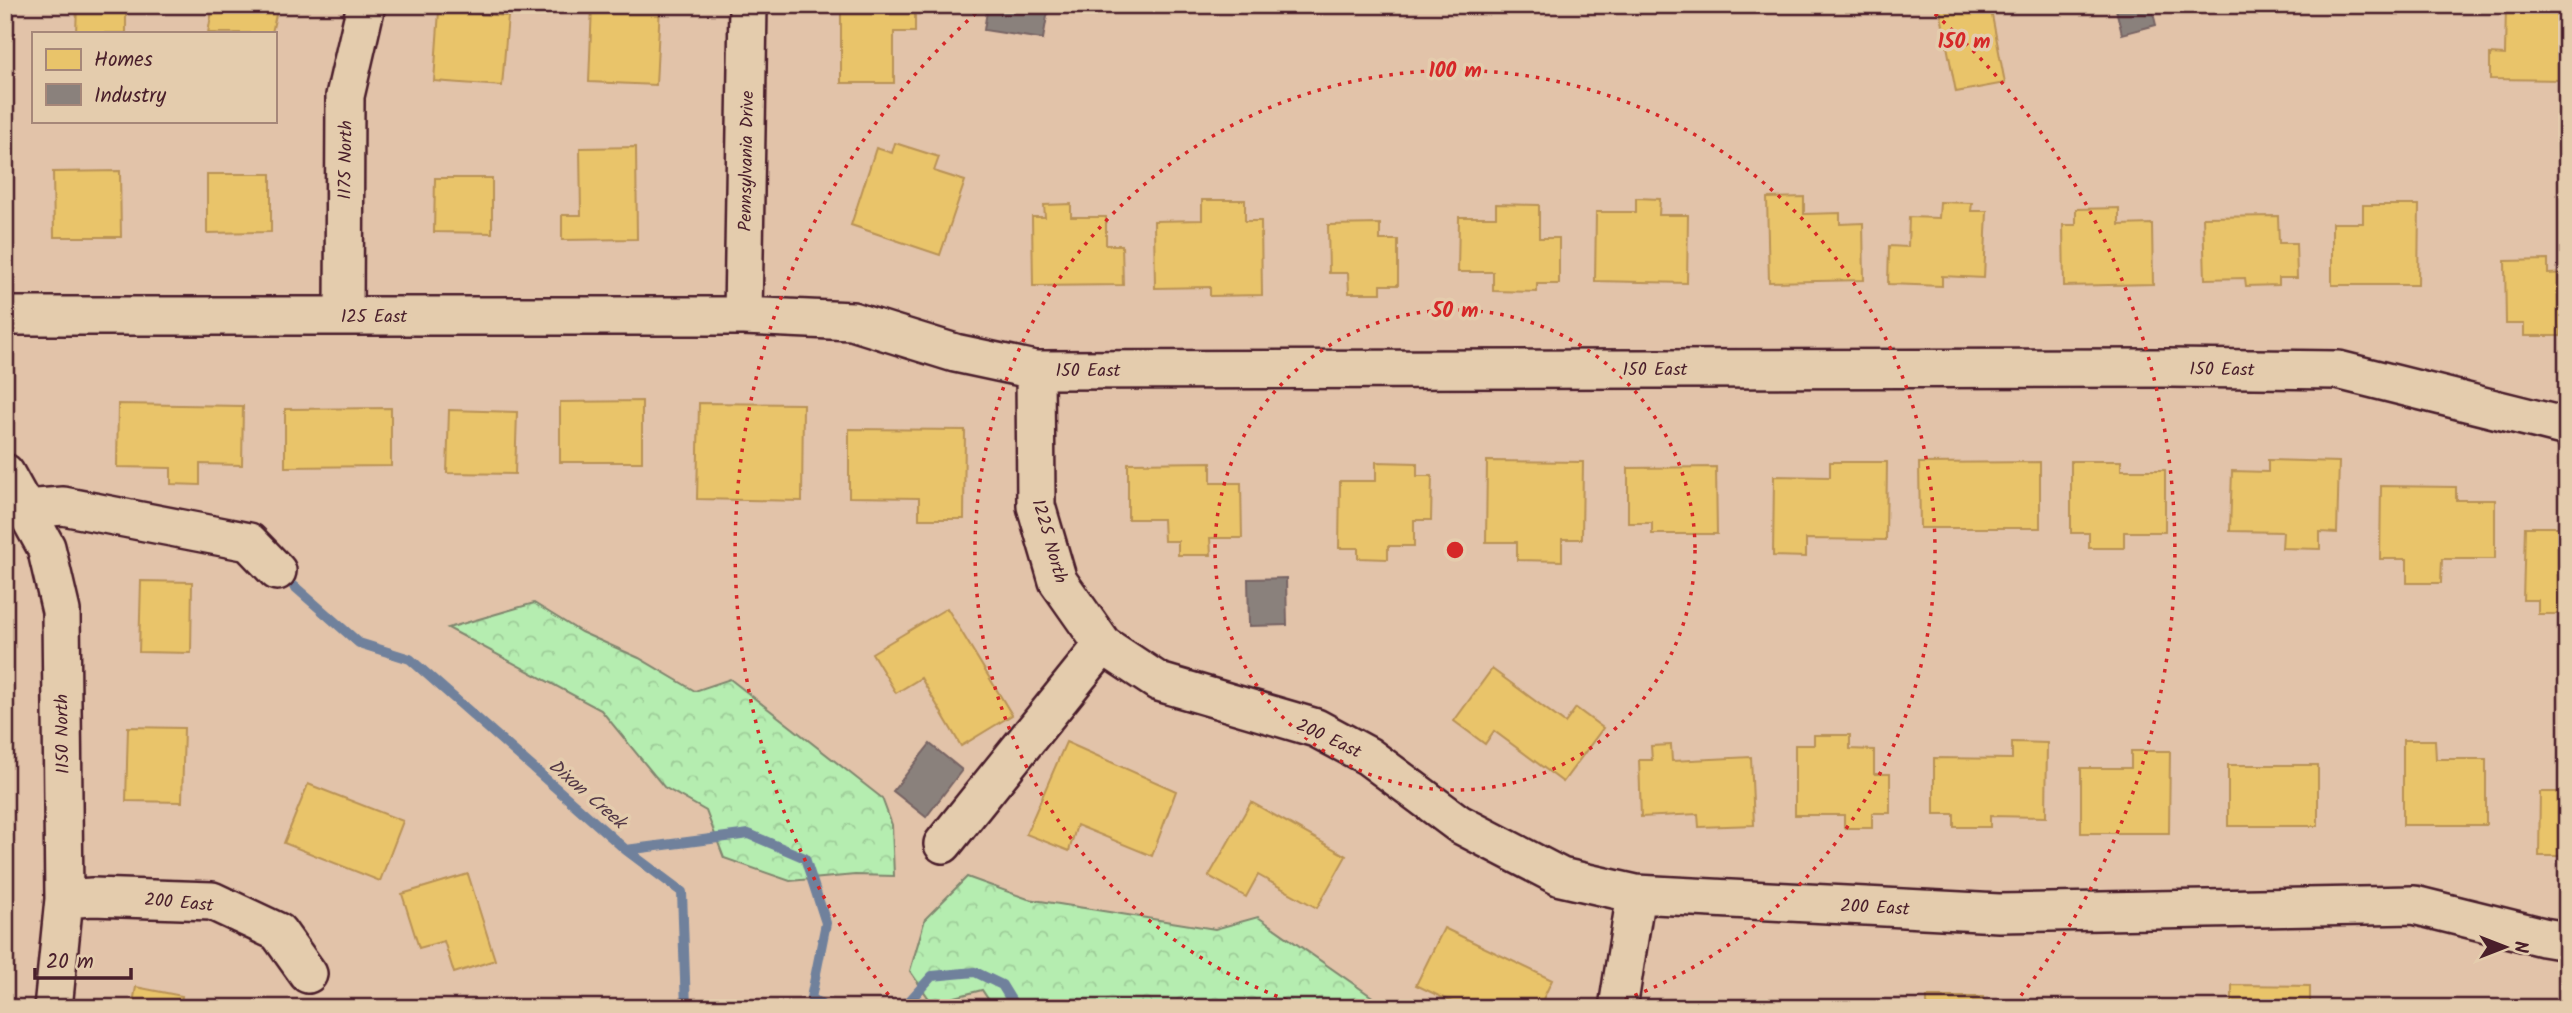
<svg xmlns="http://www.w3.org/2000/svg" width="2572" height="1013" viewBox="0 0 2572 1013" font-family="Kalam,sans-serif">
	<style>
		.forest { fill: url(#forest-crowns); stroke: #80866e; stroke-width: 2 }
		.homes { fill: #e9c46a; stroke: #b99257; stroke-width: 2 }
		.industry { fill: #8a817c; stroke: #776464; stroke-width: 2 }
		.lines { fill: none; stroke-linecap: round; stroke-linejoin: round }
		.stream { stroke: #70819c; stroke-width: 10 }
		.minor-casing { stroke: #4a1f2b; stroke-width: 42 }
		.minor { stroke: #e4ccad; stroke-width: 37 }
		.ring { fill: none; stroke: #d62828; stroke-width: 3.5; stroke-dasharray: 3.5 7 }
		.labels { text-anchor: middle; stroke-width: 7; stroke-linejoin: round; paint-order: stroke }
		.street-label { font-size: 18px; fill: #4a1f2b; stroke: #e4ccad }
		.water-label { font-size: 19px; font-style: italic; fill: #533847; stroke: #e4ccad }
		.centre { fill: #d62828; stroke: #e4ccad; stroke-width: 3.5 }
		.ring-label { font-size: 21px; text-anchor: middle; font-weight: bold; fill: #d62828; stroke: #e4ccad; stroke-width: 7; stroke-linejoin: round; paint-order: stroke }
	</style>
	<defs>
		<pattern id="forest-crowns" width="20" height="18" patternUnits="userSpaceOnUse" patternTransform="scale(1.75)"><rect width="20" height="18" fill="#b5edb0"/><path d="M2 6a3 3 0 1 1 6 0M12 15a3 3 0 1 1 6 0" fill="none" stroke="#9dcb98"/></pattern>
	</defs>
	<rect width="100%" height="100%" fill="#e2c3a9"/>
	<filter id="ink" filterUnits="userSpaceOnUse"><feTurbulence type="fractalNoise" baseFrequency=".0143" numOctaves="2"/><feDisplacementMap in="SourceGraphic" scale="14" xChannelSelector="R" yChannelSelector="G"/><feConvolveMatrix kernelMatrix="1 2 1 2 8 2 1 2 1" color-interpolation-filters="sRGB"/></filter>
	<g filter="url(#ink)">
		<path class="forest" d="M 534,603 L 581,632 L 639,658 L 695,691 L 730,679 L 882,798 L 892,825 L 894,876 L 855,875 L 790,881 L 724,858 L 706,811 L 664,787 L 601,710 L 448,628 Z
			M 967,877 L 1028,899 L 1215,929 L 1258,917 L 1388,1008 L 994,1008 L 982,990 L 932,1003 L 910,971 L 925,919 Z"/>
		<path class="homes" d="M 77,5 L 126,5 L 126,33 L 76,33 Z
			M 213,5 L 278,5 L 272,33 L 208,33 Z
			M 592,5 L 660,5 L 656,85 L 589,82 Z
			M 841,5 L 915,5 L 915,32 L 894,32 L 894,83 L 841,83 Z
			M 1714,5 L 1791,5 L 1791,12 L 1714,12 Z
			M 1939,5 L 1990,5 L 2005,83 L 1956,92 Z
			M 2506,5 L 2561,5 L 2560,80 L 2490,79 L 2490,54 L 2505,55 Z
			M 439,11 L 508,16 L 502,86 L 434,81 Z
			M 895,143 L 939,157 L 934,171 L 965,181 L 940,255 L 851,225 L 876,148 L 892,153 Z
			M 636,147 L 637,239 L 562,240 L 562,215 L 581,215 L 580,148 Z
			M 120,171 L 121,237 L 54,237 L 53,172 Z
			M 207,174 L 271,174 L 271,232 L 207,233 Z
			M 435,178 L 492,178 L 492,233 L 434,232 Z
			M 1804,197 L 1804,214 L 1840,213 L 1840,224 L 1863,223 L 1864,280 L 1769,282 L 1767,198 Z
			M 1636,198 L 1660,199 L 1659,215 L 1688,215 L 1687,283 L 1595,281 L 1596,212 L 1636,212 Z
			M 1202,200 L 1245,200 L 1245,221 L 1261,221 L 1262,295 L 1210,296 L 1210,287 L 1155,288 L 1154,221 L 1202,220 Z
			M 1940,202 L 1972,203 L 1971,211 L 1987,211 L 1984,278 L 1942,276 L 1942,286 L 1888,284 L 1889,246 L 1908,247 L 1909,217 L 1939,218 Z
			M 1071,204 L 1071,217 L 1106,217 L 1106,245 L 1122,245 L 1123,285 L 1033,286 L 1032,217 L 1045,217 L 1044,205 Z
			M 1496,204 L 1539,205 L 1539,238 L 1559,238 L 1559,284 L 1537,284 L 1537,292 L 1493,291 L 1493,272 L 1458,272 L 1459,217 L 1496,217 Z
			M 2363,205 L 2419,205 L 2418,285 L 2332,285 L 2332,223 L 2363,223 Z
			M 2119,208 L 2119,225 L 2152,224 L 2153,284 L 2064,286 L 2063,225 L 2076,225 L 2076,209 Z
			M 2278,216 L 2279,243 L 2296,243 L 2297,278 L 2279,278 L 2279,285 L 2246,286 L 2245,278 L 2205,279 L 2203,217 Z
			M 1380,224 L 1380,240 L 1398,240 L 1398,285 L 1381,285 L 1381,293 L 1349,293 L 1348,273 L 1329,273 L 1328,225 Z
			M 2548,260 L 2548,274 L 2567,273 L 2567,326 L 2561,326 L 2561,336 L 2524,336 L 2524,324 L 2506,324 L 2505,261 Z
			M 642,401 L 642,462 L 560,462 L 560,402 Z
			M 699,403 L 803,404 L 802,501 L 697,499 Z
			M 118,404 L 243,406 L 242,465 L 200,464 L 200,485 L 171,484 L 171,468 L 117,467 Z
			M 391,408 L 391,466 L 285,467 L 285,409 Z
			M 449,410 L 517,412 L 515,474 L 447,473 Z
			M 849,429 L 965,430 L 964,519 L 919,519 L 919,498 L 849,497 Z
			M 2268,460 L 2339,462 L 2337,533 L 2320,532 L 2320,549 L 2282,548 L 2283,532 L 2230,531 L 2232,471 L 2268,472 Z
			M 1487,461 L 1583,462 L 1582,539 L 1562,539 L 1562,561 L 1517,560 L 1517,542 L 1486,542 Z
			M 2071,461 L 2121,461 L 2121,470 L 2165,470 L 2165,532 L 2124,532 L 2124,548 L 2089,548 L 2089,533 L 2071,533 Z
			M 1211,462 L 1211,483 L 1241,483 L 1242,538 L 1210,538 L 1211,555 L 1178,555 L 1178,541 L 1164,541 L 1163,519 L 1128,519 L 1128,463 Z
			M 1376,462 L 1417,463 L 1417,476 L 1432,476 L 1431,520 L 1414,520 L 1414,546 L 1388,546 L 1388,559 L 1358,558 L 1358,548 L 1339,548 L 1340,481 L 1376,481 Z
			M 1830,462 L 1887,462 L 1886,540 L 1806,539 L 1806,557 L 1773,556 L 1774,476 L 1830,477 Z
			M 2040,462 L 2040,528 L 1920,528 L 1919,463 Z
			M 1716,467 L 1717,534 L 1652,534 L 1652,523 L 1628,523 L 1628,468 Z
			M 2381,486 L 2456,487 L 2456,500 L 2495,500 L 2495,559 L 2442,559 L 2441,583 L 2407,583 L 2407,559 L 2380,559 Z
			M 2525,527 L 2567,527 L 2567,614 L 2538,614 L 2538,600 L 2523,600 Z
			M 141,581 L 192,582 L 191,653 L 139,652 Z
			M 947,608 L 1012,715 L 961,746 L 921,678 L 896,693 L 872,653 Z
			M 1492,669 L 1565,723 L 1576,708 L 1603,728 L 1563,782 L 1494,731 L 1485,744 L 1454,721 Z
			M 128,727 L 184,728 L 182,802 L 126,801 Z
			M 1814,735 L 1850,735 L 1850,749 L 1874,750 L 1874,774 L 1890,774 L 1890,813 L 1872,813 L 1872,828 L 1844,828 L 1844,815 L 1795,815 L 1795,745 L 1814,745 Z
			M 2403,740 L 2435,740 L 2436,759 L 2486,759 L 2486,825 L 2403,825 Z
			M 1066,742 L 1176,791 L 1152,856 L 1077,825 L 1069,851 L 1026,834 Z
			M 2012,742 L 2047,743 L 2046,817 L 1990,816 L 1990,827 L 1954,827 L 1954,814 L 1934,814 L 1934,758 L 2012,759 Z
			M 1671,745 L 1672,761 L 1751,757 L 1754,825 L 1699,827 L 1698,814 L 1641,817 L 1639,760 L 1652,760 L 1651,746 Z
			M 2131,751 L 2170,751 L 2169,833 L 2081,833 L 2081,768 L 2131,768 Z
			M 2228,765 L 2318,765 L 2318,826 L 2228,826 Z
			M 308,784 L 403,821 L 380,881 L 284,843 Z
			M 2540,792 L 2567,792 L 2567,856 L 2539,856 Z
			M 1251,802 L 1346,856 L 1317,908 L 1258,875 L 1246,897 L 1209,876 Z
			M 468,874 L 495,960 L 454,973 L 444,941 L 419,948 L 402,894 Z
			M 1444,928 L 1552,980 L 1539,1008 L 1464,1008 L 1416,985 Z
			M 2232,985 L 2310,986 L 2310,1008 L 2232,1008 Z
			M 136,987 L 182,996 L 180,1008 L 132,1008 Z
			M 1927,997 L 1983,997 L 1983,1008 L 1927,1008 Z
			M 1688,1000 L 1822,1001 L 1822,1008 L 1688,1008 Z
			M 2104,1004 L 2163,1004 L 2163,1008 L 2104,1008 Z
			M 2371,1007 L 2480,1007 L 2480,1008 L 2371,1008 Z"/>
		<path class="industry" d="M 988,5 L 1049,5 L 1043,39 L 984,30 Z
			M 2115,5 L 2151,5 L 2156,25 L 2122,34 Z
			M 1286,578 L 1287,625 L 1249,626 L 1248,579 Z
			M 930,744 L 962,770 L 926,817 L 893,791 Z"/>
		<g class="lines">
			<path class="stream" d="M 286,579 L 359,643 L 410,659 L 626,850 L 749,834 L 805,858 L 826,923 L 811,998 L 826,1008
				M 626,850 L 682,892 L 686,1008
				M 903,1008 L 932,976 L 975,972 L 1002,985 L 1016,1008"/>
			<g class="minor-casing">
				<path id="minor" d="M 5,316 L 743,316 L 852,321 L 955,353 L 1035,370 L 2169,368 L 2338,370 L 2567,427
					M 344,316 L 345,96 L 366,5
					M 743,316 L 748,5
					M 1035,370 L 1036,506 L 1058,581 L 1103,645 L 1159,682 L 1316,728 L 1368,756 L 1459,824 L 1561,877 L 1636,894 L 1999,913 L 2414,905 L 2543,937 L 2567,941
					M 5,473 L 46,547 L 61,611 L 64,899 L 53,1008
					M 24,509 L 63,506 L 249,542 L 277,571
					M 943,844 L 1103,645
					M 64,899 L 92,897 L 212,901 L 278,932 L 308,974
					M 1618,1008 L 1636,894"/>
			</g>
			<use href="#minor" class="minor"/>
		</g>
	</g>
	<g class="ring">
		<circle cx="1455" cy="550" r="240"/>
		<path d="M1307 1007A480 480 0 1 1 1603 1007"/>
		<path d="M895 1003A720 720 0 0 1 983 7M1927 7A720 720 0 0 1 2015 1003"/>
	</g>
	<g class="labels">
		<g class="street-label">
			<text transform="translate(345 160) rotate(-89)" y="6">1175 North</text>
			<text transform="translate(746 161) rotate(-89)" y="6">Pennsylvania Drive</text>
			<text x="374" y="322">125 East</text>
			<text x="1655" y="375">150 East</text>
			<text transform="translate(2222 369) rotate(1)" y="6">150 East</text>
			<text x="1088" y="376">150 East</text>
			<text transform="translate(1050 541) rotate(74)" y="6">1225 North</text>
			<text transform="translate(62 734) rotate(-91)" y="6">1150 North</text>
			<text transform="translate(1329 738) rotate(25)" y="6">200 East</text>
			<text transform="translate(179 902) rotate(5)" y="6">200 East</text>
			<text transform="translate(1875 907) rotate(3)" y="6">200 East</text>
		</g>
		<g class="water-label">
			<text transform="translate(588 793) rotate(41)" y="7">Dixon Creek</text>
		</g>
	</g>
	<circle cx="1455" cy="550" r="10" class="centre"/>
	<g class="ring-label">
		<text x="1964" y="48">150 m</text>
		<text x="1455" y="77">100 m</text>
		<text x="1455" y="317">50 m</text>
	</g>
	<rect width="2572" height="1013" fill="none" stroke="#e4ccad" stroke-width="28"/>
	<rect x="14" y="14" width="2544" height="985" fill="none" stroke="#4a1f2b" stroke-width="2.5" filter="url(#ink)"/>
	<rect x="32" y="32" width="245" height="91" fill="#e4ccad" stroke="#a68779" stroke-width="2"/>
	<rect x="46" y="49" width="35" height="21" fill="#e9c46a" stroke="#a68779" stroke-width="2"/>
	<text x="94" y="66" font-size="21" fill="#4a1f2b">Homes</text>
	<rect x="46" y="84" width="35" height="21" fill="#8a817c" stroke="#a68779" stroke-width="2"/>
	<text x="94" y="102" font-size="21" fill="#4a1f2b">Industry</text>
	<g transform="translate(2505 947) rotate(90)" stroke="#e4ccad" stroke-width="5" paint-order="stroke">
	<path d="M0-5L12 26L0 18L-12 26Z" fill="#4a1f2b"/>
	<text y="-10" font-size="19" font-weight="bold" text-anchor="middle" fill="#4a1f2b">N</text>
	</g>
	<path d="M35 968v10h96v-10" fill="none" stroke="#4a1f2b" stroke-width="3.5"/>
	<text x="46" y="968" font-size="21" fill="#4a1f2b" stroke="#e4ccad" stroke-width="5" paint-order="stroke">20 m</text>
</svg>
